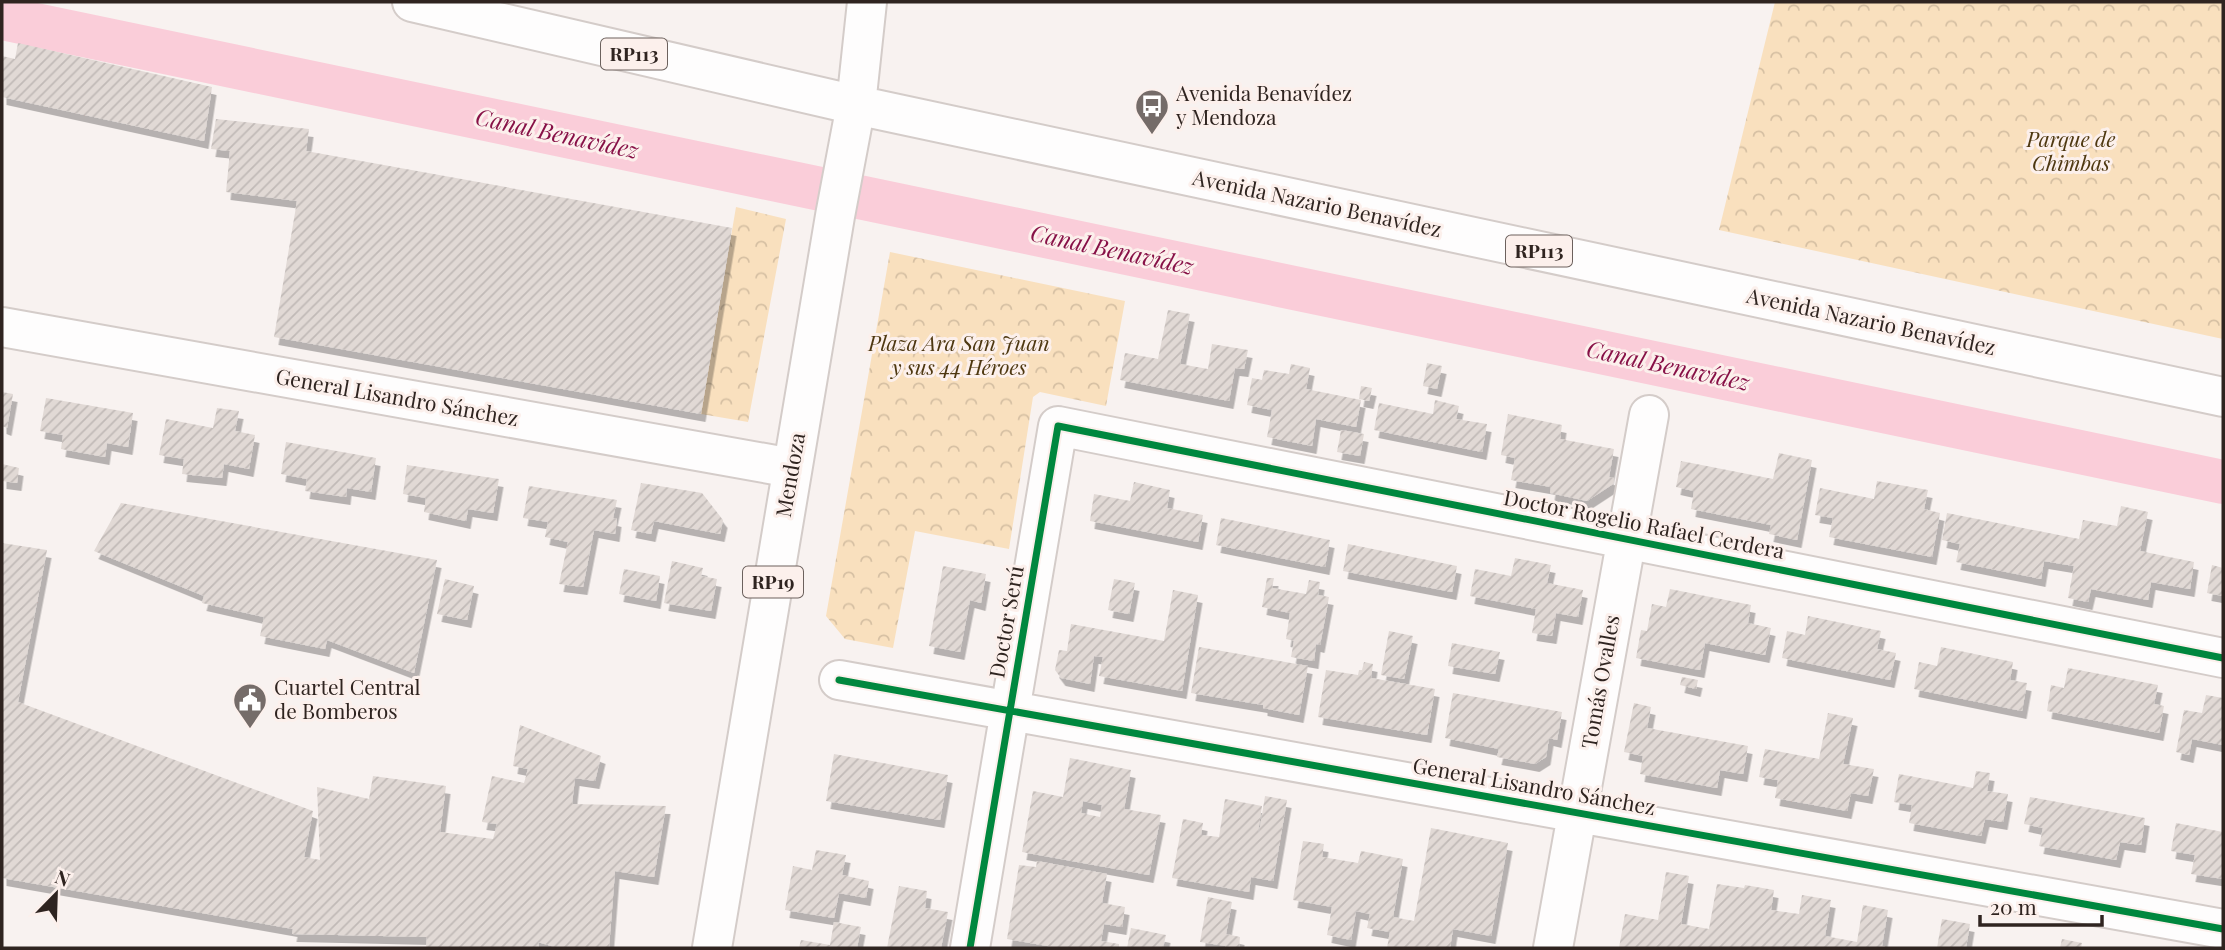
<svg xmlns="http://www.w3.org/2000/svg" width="2225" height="950" viewBox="0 0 2225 950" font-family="'Playfair Display',serif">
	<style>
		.park { fill: url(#park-crowns) }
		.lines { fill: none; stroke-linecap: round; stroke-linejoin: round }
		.canal { stroke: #facdd9; stroke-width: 44 }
		.building { fill: url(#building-hatch); fill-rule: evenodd; filter: url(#shadow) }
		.minor-casing { stroke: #d4ccc9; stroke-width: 42 }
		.major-casing { stroke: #d4ccc9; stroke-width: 42 }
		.minor { stroke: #fefdfd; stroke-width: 38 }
		.major { stroke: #fefdfd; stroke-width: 38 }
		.cycleway-casing { stroke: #fcf0ec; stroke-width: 11 }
		.cycleway { stroke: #00873e; stroke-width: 7 }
		.labels { text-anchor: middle; stroke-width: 6; stroke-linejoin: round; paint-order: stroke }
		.shield { fill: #fcf0ec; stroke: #6c615d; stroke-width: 2 }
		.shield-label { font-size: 19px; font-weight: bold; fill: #2f2420 }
		.poi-label { font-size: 21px; fill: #2f2420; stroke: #fcf0ec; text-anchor: start }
		.park-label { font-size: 21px; font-style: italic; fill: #4e3811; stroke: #fcf0ec }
		.street-label { font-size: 21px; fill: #2f2420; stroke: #fcf0ec }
		.water-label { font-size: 23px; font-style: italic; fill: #871147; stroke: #fcf0ec }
	</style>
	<defs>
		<pattern id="park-crowns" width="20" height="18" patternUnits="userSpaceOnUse" patternTransform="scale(1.75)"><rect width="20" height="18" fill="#f9e0be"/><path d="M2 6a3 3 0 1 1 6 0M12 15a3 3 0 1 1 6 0" fill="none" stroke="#d6c0a3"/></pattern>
		<pattern id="building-hatch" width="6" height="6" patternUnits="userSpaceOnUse" patternTransform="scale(1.75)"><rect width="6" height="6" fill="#e1d9d5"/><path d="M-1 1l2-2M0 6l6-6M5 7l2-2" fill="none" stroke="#c1bab7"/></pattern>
		<filter id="shadow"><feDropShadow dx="4.5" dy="8" stdDeviation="0" flood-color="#0004"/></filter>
	</defs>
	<rect width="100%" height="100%" fill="#f8f2f0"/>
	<path class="park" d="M 1775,2 L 2223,2 L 2223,339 L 1719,230 Z
		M 736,207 L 786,219 L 748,422 L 701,414 Z
		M 890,252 L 1125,301 L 1106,406 L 1040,392 L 1033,397 L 1009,549 L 915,531 L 893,648 L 845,639 L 826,616 Z"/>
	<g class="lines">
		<path class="canal" d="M 2,18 L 2223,482"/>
	</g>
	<path class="building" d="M 18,43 L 212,87 L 204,141 L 2,97 L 2,56 L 15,59 Z
		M 216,119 L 309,129 L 306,151 L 732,228 L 701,414 L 274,337 L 297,201 L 226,192 L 230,151 L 211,149 Z
		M 1168,310 L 1190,314 L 1180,364 L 1208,369 L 1212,344 L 1248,350 L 1244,369 L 1235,368 L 1229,401 L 1120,380 L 1125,353 L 1158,359 Z
		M 1427,363 L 1442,366 L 1437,389 L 1423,386 Z
		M 1291,364 L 1310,368 L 1306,389 L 1361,400 L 1356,427 L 1316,419 L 1312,446 L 1267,437 L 1272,410 L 1247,405 L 1252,378 L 1262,380 L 1264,370 L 1289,374 Z
		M 1361,386 L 1372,388 L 1369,401 L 1359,399 Z
		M 2,392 L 13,394 L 7,428 L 2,426 Z
		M 46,398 L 133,413 L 128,447 L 107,443 L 105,457 L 61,449 L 63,435 L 40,431 Z
		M 1435,400 L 1459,406 L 1456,419 L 1487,424 L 1482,452 L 1374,430 L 1379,403 L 1433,414 Z
		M 217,408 L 239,411 L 235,431 L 255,435 L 249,469 L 224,464 L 222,478 L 182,474 L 184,459 L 159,455 L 166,419 L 213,428 Z
		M 1508,414 L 1562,425 L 1560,439 L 1614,449 L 1609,477 L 1614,478 L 1613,484 L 1587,501 L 1550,493 L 1551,487 L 1511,480 L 1515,458 L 1501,455 Z
		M 1341,430 L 1364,434 L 1360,456 L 1337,452 Z
		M 286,442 L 376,458 L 371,492 L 347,488 L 346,497 L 305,491 L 307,479 L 281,474 Z
		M 1779,453 L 1812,460 L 1797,540 L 1769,534 L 1771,525 L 1691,509 L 1694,491 L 1676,487 L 1681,461 L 1773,479 Z
		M 2,464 L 19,468 L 17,483 L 2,481 Z
		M 407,465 L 499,479 L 493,513 L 468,509 L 466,521 L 424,512 L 426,498 L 403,494 Z
		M 1877,481 L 1928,490 L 1924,509 L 1940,513 L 1932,557 L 1829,537 L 1833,518 L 1815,515 L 1820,488 L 1874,499 Z
		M 1134,482 L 1170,490 L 1167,508 L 1203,515 L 1198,542 L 1090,521 L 1094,494 L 1130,501 Z
		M 641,483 L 702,493 L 723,520 L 720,534 L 654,521 L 651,534 L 631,530 Z
		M 529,486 L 617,500 L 613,518 L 617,519 L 615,534 L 594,530 L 583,587 L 559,584 L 568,542 L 545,537 L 548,522 L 523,518 Z
		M 121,503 L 437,560 L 414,673 L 327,640 L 325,649 L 260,636 L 264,617 L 202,603 L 204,596 L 94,551 Z
		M 2121,506 L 2148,512 L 2140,551 L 2194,562 L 2190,589 L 2151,582 L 2148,600 L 2091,589 L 2088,602 L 2068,598 L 2074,566 L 2044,561 L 2041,579 L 1956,562 L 1960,544 L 1942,540 L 1947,513 L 2079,539 L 2083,520 L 2117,526 Z
		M 1221,518 L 1330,540 L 1325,567 L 1216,545 Z
		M 2,543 L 47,550 L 18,702 L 313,811 L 304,857 L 320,860 L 317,787 L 369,799 L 373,776 L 446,786 L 440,832 L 493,839 L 497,824 L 482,822 L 492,776 L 524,783 L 528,769 L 513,766 L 520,725 L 601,756 L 595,781 L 575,778 L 572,804 L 666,806 L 654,877 L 615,871 L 609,948 L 558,948 L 538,942 L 539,948 L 426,948 L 427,937 L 292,934 L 293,929 L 2,878 Z
		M 1348,544 L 1457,566 L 1452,592 L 1343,571 Z
		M 1515,558 L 1551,565 L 1547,583 L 1583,590 L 1578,617 L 1556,613 L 1552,636 L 1532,633 L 1536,609 L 1470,596 L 1475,569 L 1511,576 Z
		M 672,561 L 703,568 L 701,576 L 717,579 L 711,611 L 664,603 Z
		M 2212,565 L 2223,568 L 2223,596 L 2207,593 Z
		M 943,566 L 986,574 L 981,603 L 970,600 L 960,652 L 929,646 Z
		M 624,569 L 660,576 L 656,601 L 619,594 Z
		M 1267,578 L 1274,578 L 1272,588 L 1306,594 L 1309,580 L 1320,582 L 1318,595 L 1329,597 L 1320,645 L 1316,644 L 1314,661 L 1291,657 L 1294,641 L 1286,639 L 1290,613 L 1262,607 Z
		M 445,579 L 474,586 L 467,620 L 437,614 Z
		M 1114,579 L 1135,583 L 1129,614 L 1108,610 Z
		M 1670,589 L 1751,605 L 1748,623 L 1771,628 L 1765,655 L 1705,643 L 1700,670 L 1636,658 L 1641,630 L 1647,631 L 1652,604 L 1666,607 Z
		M 1173,590 L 1198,595 L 1182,691 L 1099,676 L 1103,657 L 1094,656 L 1090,684 L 1061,678 L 1055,670 L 1059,650 L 1067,651 L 1071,624 L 1164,641 Z
		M 1808,616 L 1881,631 L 1877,649 L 1896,653 L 1890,680 L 1782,658 L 1787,631 L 1805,635 Z
		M 1389,631 L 1413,636 L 1404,679 L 1381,675 Z
		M 1452,643 L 1500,652 L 1495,674 L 1448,666 Z
		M 1199,647 L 1308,666 L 1299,715 L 1263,708 L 1263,705 L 1191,693 Z
		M 1941,647 L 2013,662 L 2010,680 L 2027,683 L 2022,711 L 1914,689 L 1919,662 L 1937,666 Z
		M 1364,662 L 1373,664 L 1371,678 L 1435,689 L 1427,735 L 1318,717 L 1326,670 L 1358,675 L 1359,670 L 1362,670 Z
		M 2068,668 L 2158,685 L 2154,704 L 2164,706 L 2159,733 L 2047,711 L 2051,685 L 2064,688 Z
		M 1682,677 L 1698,680 L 1696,689 L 1680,685 Z
		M 1453,693 L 1562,712 L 1557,740 L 1549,738 L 1546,757 L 1535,764 L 1497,757 L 1499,749 L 1445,738 Z
		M 2206,695 L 2223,698 L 2223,745 L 2192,739 L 2189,755 L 2176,752 L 2184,710 L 2202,713 Z
		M 1634,703 L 1651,707 L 1647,728 L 1748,746 L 1743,774 L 1720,770 L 1717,788 L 1640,774 L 1643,756 L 1624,752 Z
		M 1828,713 L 1853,718 L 1843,764 L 1874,769 L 1868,796 L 1851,793 L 1847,811 L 1775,798 L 1778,780 L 1759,777 L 1765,749 L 1819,759 Z
		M 834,754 L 948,775 L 940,820 L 826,801 Z
		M 1070,758 L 1131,770 L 1124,809 L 1161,815 L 1149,875 L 1022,852 L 1033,791 L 1063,797 ZM 1083,801 L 1102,805 L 1100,817 L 1081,813 Z
		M 1976,771 L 1990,773 L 1987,791 L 2008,794 L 2003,822 L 1985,819 L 1981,836 L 1909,823 L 1912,805 L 1894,802 L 1899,774 L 1973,788 Z
		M 1265,796 L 1287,800 L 1273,881 L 1251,877 L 1249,892 L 1172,878 L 1183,819 L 1203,823 L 1201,835 L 1219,837 L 1225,799 L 1262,806 L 1258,832 L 1259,833 Z
		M 2030,797 L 2145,818 L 2141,845 L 2120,842 L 2116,860 L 2039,846 L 2043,828 L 2024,824 Z
		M 2176,823 L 2223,832 L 2223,879 L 2191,874 L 2195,855 L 2171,851 Z
		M 1431,828 L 1508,843 L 1491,936 L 1453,929 L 1450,948 L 1387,948 L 1390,932 L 1367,928 L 1370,914 L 1356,911 L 1351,940 L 1327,935 L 1332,907 L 1293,900 L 1303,841 L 1324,844 L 1322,857 L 1358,863 L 1361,851 L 1403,859 L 1393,917 L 1414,921 Z
		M 816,850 L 846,855 L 842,875 L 869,881 L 866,898 L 839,893 L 834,918 L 785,910 L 793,866 L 812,870 Z
		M 1037,861 L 1107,874 L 1102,903 L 1125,907 L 1122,927 L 1104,924 L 1101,941 L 1119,944 L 1119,948 L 1059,948 L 1007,939 L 1019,865 L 1036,867 Z
		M 1666,872 L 1689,876 L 1681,924 L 1709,929 L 1717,884 L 1744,888 L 1745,885 L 1774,890 L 1771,910 L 1799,914 L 1802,895 L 1831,900 L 1825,936 L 1857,942 L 1863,905 L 1888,910 L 1882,946 L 1888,948 L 1619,948 L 1625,914 L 1658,920 Z
		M 899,886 L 927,891 L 925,908 L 948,912 L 941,948 L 887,948 Z
		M 1208,897 L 1232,902 L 1226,934 L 1240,937 L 1239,948 L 1225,948 L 1226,946 L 1200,942 Z
		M 1942,919 L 1970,924 L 1966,948 L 1937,948 Z
		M 834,922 L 861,927 L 857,948 L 799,948 L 801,940 L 830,945 Z
		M 1131,928 L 1166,935 L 1163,948 L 1127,948 Z
		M 2062,939 L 2082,943 L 2081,948 L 2060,948 Z"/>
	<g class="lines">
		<g class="minor-casing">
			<path id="minor" d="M 2,327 L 792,468
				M 839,680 L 2223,929
				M 970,948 L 1058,426 L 2223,658
				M 1553,948 L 1649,415"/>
		</g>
		<g class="major-casing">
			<path id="major" d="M 412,2 L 856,105 L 2223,397
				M 712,948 L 835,216 L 856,105 L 867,2"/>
		</g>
		<use href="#minor" class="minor"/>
		<use href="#major" class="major"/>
		<g class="cycleway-casing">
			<path id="cycleway" d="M 839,680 L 2223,929
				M 970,948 L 1058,426 L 2223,658"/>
		</g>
		<use href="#cycleway" class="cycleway"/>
	</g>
	<defs>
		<g id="bus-pin" transform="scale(1.75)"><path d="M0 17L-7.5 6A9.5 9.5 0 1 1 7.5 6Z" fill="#756c69" stroke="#fcf0ec"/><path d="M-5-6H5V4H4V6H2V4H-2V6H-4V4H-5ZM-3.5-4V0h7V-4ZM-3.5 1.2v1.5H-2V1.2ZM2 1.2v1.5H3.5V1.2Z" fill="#fff"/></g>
		<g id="civic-pin" transform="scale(1.75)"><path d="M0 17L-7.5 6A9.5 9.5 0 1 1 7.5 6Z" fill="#756c69" stroke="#fcf0ec"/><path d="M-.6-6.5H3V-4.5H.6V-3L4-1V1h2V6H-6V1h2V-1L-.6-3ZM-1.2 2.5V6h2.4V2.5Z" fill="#fff"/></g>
	</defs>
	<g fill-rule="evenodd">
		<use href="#bus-pin" x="1152" y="106"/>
		<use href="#civic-pin" x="250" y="700"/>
	</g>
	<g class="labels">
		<g class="shield">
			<rect x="601" y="38.5" width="66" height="31" rx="5"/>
			<rect x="1506" y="235.5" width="66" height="31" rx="5"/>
			<rect x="743" y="566.5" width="60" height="31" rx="5"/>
		</g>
		<g class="shield-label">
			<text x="634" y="61">RP113</text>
			<text x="1539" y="258">RP113</text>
			<text x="773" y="589">RP19</text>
		</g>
		<g class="poi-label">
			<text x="1176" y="101">Avenida Benavídez<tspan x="1176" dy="24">y Mendoza</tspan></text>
			<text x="274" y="695">Cuartel Central<tspan x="274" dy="24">de Bomberos</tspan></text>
		</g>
		<g class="park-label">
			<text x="2071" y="147">Parque de<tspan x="2071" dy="24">Chimbas</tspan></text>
			<text x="959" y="351">Plaza Ara San Juan<tspan x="959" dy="24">y sus 44 Héroes</tspan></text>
		</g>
		<g class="street-label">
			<text transform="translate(1317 204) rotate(12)" y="7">Avenida Nazario Benavídez</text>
			<text transform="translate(1871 322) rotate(12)" y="7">Avenida Nazario Benavídez</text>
			<text transform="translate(397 398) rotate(10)" y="7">General Lisandro Sánchez</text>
			<text transform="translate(791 475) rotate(-80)" y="7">Mendoza</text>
			<text transform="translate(1644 525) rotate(11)" y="7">Doctor Rogelio Rafael Cerdera</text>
			<text transform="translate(1007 622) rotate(-80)" y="7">Doctor Serú</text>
			<text transform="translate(1601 682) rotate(-80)" y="7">Tomás Ovalles</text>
			<text transform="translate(1534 787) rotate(10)" y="7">General Lisandro Sánchez</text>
		</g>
		<g class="water-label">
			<text transform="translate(557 134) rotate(12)" y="8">Canal Benavídez</text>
			<text transform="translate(1112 250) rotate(12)" y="8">Canal Benavídez</text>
			<text transform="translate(1668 366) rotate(12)" y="8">Canal Benavídez</text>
		</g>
	</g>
	<rect width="2225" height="950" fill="none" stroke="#2f2420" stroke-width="7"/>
	<g transform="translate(56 894) rotate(23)" stroke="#fcf0ec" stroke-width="5" paint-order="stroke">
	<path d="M0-5L12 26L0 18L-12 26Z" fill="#2f2420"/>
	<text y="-10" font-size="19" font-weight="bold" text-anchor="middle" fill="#2f2420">N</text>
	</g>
	<path d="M1980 915v10h122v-10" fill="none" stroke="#2f2420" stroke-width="3.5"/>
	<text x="1990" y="915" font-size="21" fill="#2f2420" stroke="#fcf0ec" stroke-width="5" paint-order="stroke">20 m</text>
</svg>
